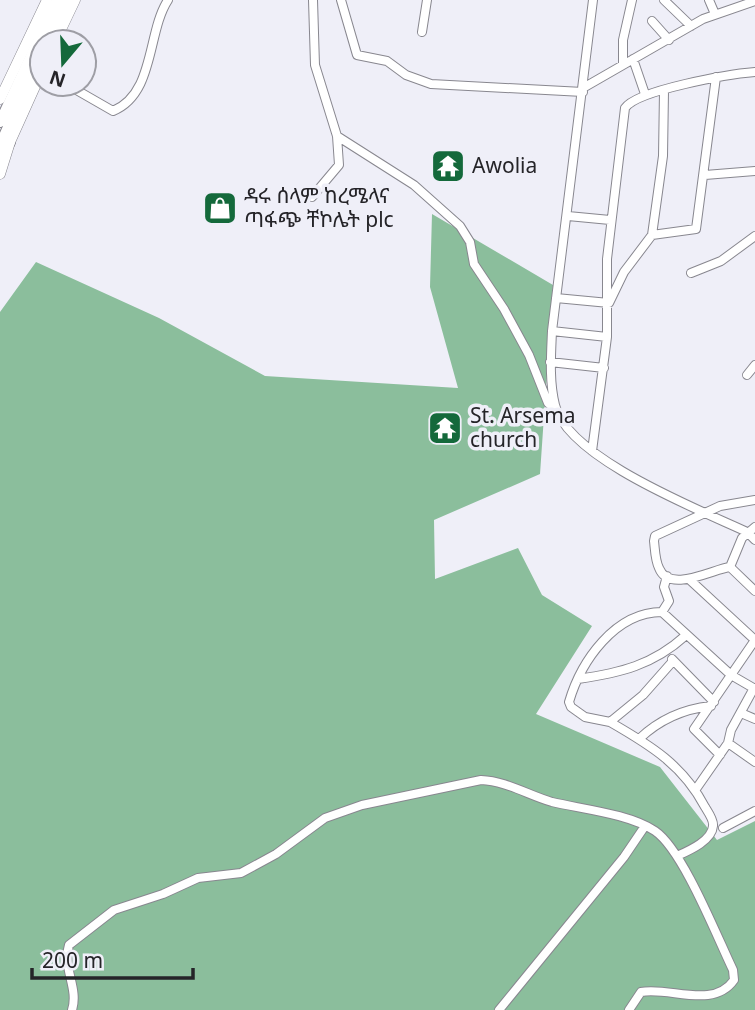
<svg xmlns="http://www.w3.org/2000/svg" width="755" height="1010" viewBox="0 0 755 1010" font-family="'Noto Sans','Noto Sans Ethiopic',sans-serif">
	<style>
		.forest { fill: #8bbe9c }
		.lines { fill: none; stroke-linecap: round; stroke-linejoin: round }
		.minor-casing { stroke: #88878f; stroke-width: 10 }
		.major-casing { stroke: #88878f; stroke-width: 11 }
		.highway-casing { stroke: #88878f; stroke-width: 12 }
		.minor { stroke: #fff; stroke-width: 8 }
		.major { stroke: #fff; stroke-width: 10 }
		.highway { stroke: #fff; stroke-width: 10 }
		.labels { text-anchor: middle; stroke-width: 7; stroke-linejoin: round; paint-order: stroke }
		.poi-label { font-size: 21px; fill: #252428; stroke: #efeff8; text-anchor: start }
	</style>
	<rect width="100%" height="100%" fill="#efeff8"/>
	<path class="forest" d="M 432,214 L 553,285 L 540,474 L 434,520 L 435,579 L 518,548 L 542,595 L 592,626 L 536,714 L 660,767 L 717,840 L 755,821 L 755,1010 L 0,1010 L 0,312 L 36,262 L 159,318 L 265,376 L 458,388 L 430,287 Z"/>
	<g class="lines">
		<g class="minor-casing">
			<path id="minor" d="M 341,0 L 357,55 L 387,61 L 406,75 L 431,84 L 583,92
				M 593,0 L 552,331 C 551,355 549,381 555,405 C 567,458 700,510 747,532 L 755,540
				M 664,0 L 691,26
				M 709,0 L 715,14
				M 652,21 L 669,40
				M 422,32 L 427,0
				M 633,59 L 645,94
				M 623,64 L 623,40 L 632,0
				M 66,84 L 113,111 C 155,94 147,32 168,0
				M 583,88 L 703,19 L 755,1
				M 337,136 L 414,185 L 460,226 L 470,242 L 474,264 L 504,309 L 529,355 L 548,403 L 556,410
				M 705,175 L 755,171
				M 312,197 L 339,165 L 337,136 L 315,65 L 313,0
				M 568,216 L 610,220
				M 652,235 L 663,156 L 664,91
				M 691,273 L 721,261 L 755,236
				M 556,298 L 609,303 L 624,272 L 652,235 L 696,229 L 716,77
				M 552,331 L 607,337
				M 550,362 L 604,368
				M 747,375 L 755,365
				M 592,451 L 607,337 L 607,259 L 625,108 C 637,90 730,74 755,72
				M 755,500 L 720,506 L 655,536 L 654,541 C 655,549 655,560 659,568 C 669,594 713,569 730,567 L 755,591
				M 730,567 L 742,538 L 755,527
				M 690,580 L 755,640
				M 662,612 L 669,601 L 664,587 L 667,576
				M 672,659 L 714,702
				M 673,661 L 643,695 L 610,722 C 650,745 683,765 705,807 C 708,812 714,820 713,826 C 712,841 688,851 677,856
				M 578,679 C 620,673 653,665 685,636
				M 741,713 L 755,719
				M 610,722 L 585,717 L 571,707 L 569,702 C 581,661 615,612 662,612 L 731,675 L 755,689
				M 639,739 C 660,719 683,709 711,706
				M 728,743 L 731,730 L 754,688
				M 720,755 L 694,729 L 755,640
				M 696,789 L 728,743 L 755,762
				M 723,828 L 755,811
				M 72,1010 C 79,988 62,968 69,945 L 114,910 L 163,894 L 198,878 L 241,873 L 276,854 L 325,818 L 362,805 L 481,780 C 506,781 528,795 552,802 C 582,809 630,814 655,831 C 683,850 717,937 733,970 L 734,980 C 713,1010 669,986 641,992 L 629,1010
				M 499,1010 L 624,857 L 645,826"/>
		</g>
		<g class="major-casing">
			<path id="major" d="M 55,42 L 75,0
				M 0,99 L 47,0
				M 0,174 L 10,142 L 42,71"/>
		</g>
		<g class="highway-casing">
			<path id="highway" d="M 46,42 L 65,0
				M 0,122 L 57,0
				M 0,145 L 42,51
				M 0,161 L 10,142"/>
		</g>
		<use href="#minor" class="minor"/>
		<use href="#major" class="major"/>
		<use href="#highway" class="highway"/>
	</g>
	<defs>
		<g id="temple-square" transform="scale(1.75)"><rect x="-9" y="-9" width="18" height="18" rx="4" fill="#14693b" stroke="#efeff8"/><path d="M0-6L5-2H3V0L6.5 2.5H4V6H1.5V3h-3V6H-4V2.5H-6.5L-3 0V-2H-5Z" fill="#fff"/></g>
		<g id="shop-square" transform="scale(1.75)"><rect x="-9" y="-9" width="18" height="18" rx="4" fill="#14693b" stroke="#efeff8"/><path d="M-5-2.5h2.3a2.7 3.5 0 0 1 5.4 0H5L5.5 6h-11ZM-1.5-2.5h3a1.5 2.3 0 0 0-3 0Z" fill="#fff"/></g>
	</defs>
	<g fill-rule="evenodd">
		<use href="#temple-square" x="448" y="166"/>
		<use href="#shop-square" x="220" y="208"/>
		<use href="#temple-square" x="445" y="428"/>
	</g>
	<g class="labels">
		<g class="poi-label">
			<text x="472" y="173">Awolia</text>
			<text x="244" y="203">ዳሩ ሰላም ከረሜላና<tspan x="244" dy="24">ጣፋጭ ቸኮሌት plc</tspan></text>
			<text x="470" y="423">St. Arsema<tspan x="470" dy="24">church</tspan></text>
		</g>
	</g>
	<g transform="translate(63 63) rotate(199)"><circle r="33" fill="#efeff8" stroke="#9e9ea5" stroke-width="2"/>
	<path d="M0-5L12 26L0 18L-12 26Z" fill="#14693b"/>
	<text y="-10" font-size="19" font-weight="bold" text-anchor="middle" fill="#252428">N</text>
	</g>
	<path d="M32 968v10h161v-10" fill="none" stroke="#252428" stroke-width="3.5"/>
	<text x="42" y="968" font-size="21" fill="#252428" stroke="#efeff8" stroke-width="5" paint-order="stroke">200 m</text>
</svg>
